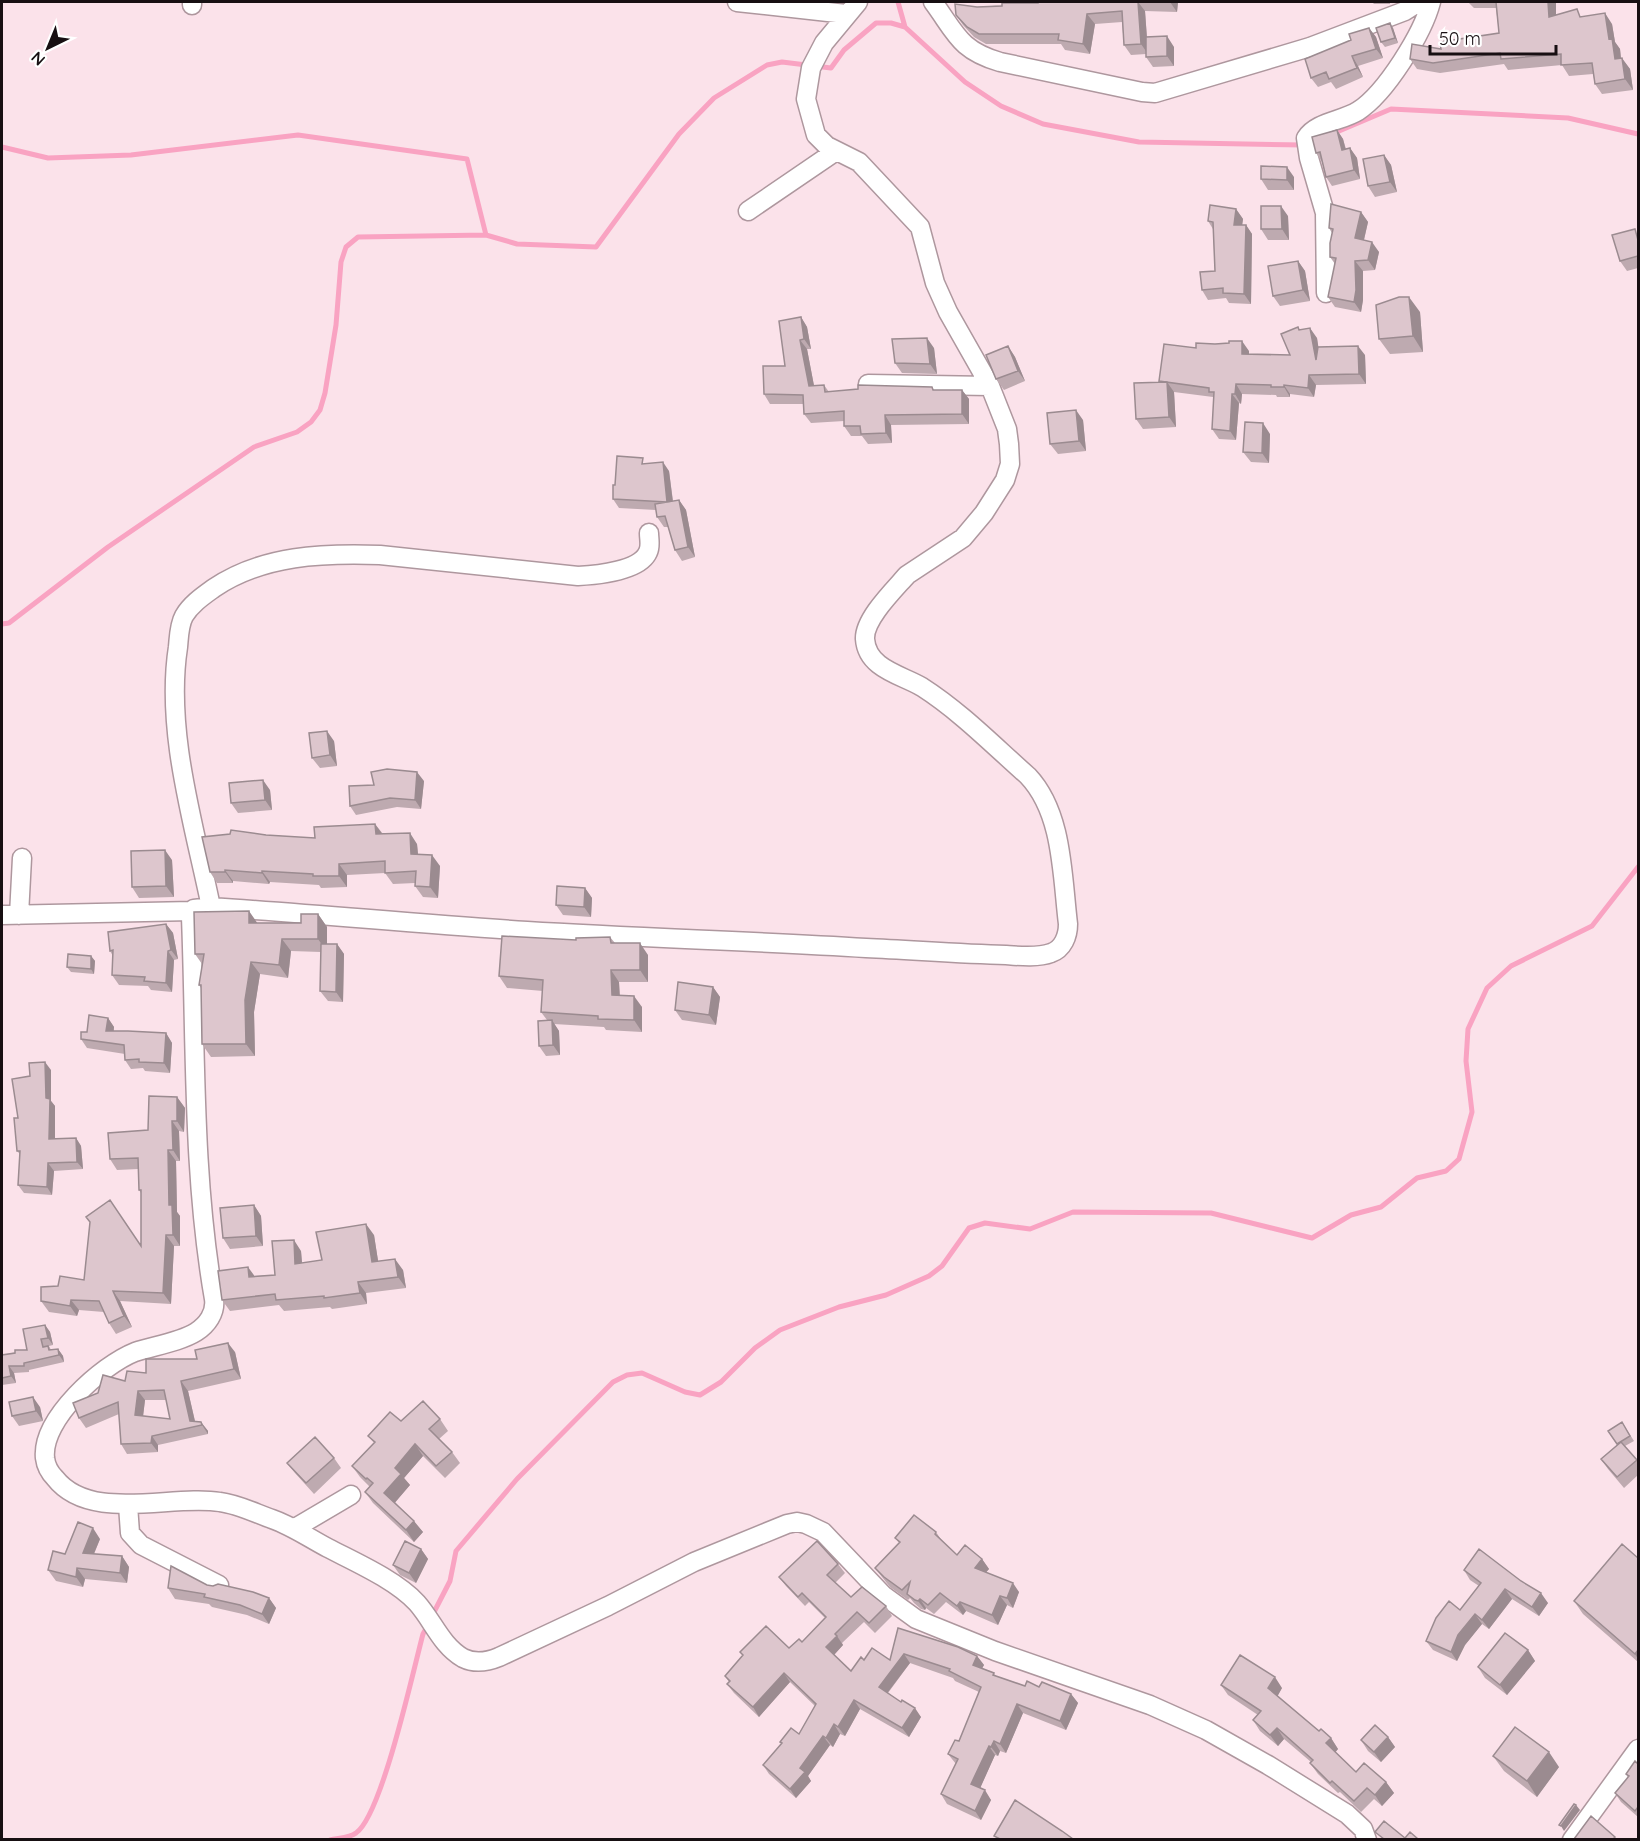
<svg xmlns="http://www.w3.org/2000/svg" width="1640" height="1841" viewBox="0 0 1640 1841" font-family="Quicksand,sans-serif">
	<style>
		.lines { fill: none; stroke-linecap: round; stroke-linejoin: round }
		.stream { stroke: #f9a3c2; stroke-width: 5 }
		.minor-casing { stroke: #ae979e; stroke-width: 21 }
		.minor { stroke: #fff; stroke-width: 18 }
		.wall { fill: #beaab0; fill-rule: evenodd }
		.shaded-wall { fill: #9b8b90 }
		.building { fill: #ddc6cd; stroke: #9b8b90; stroke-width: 1.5; fill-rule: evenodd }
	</style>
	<rect width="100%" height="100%" fill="#fbe2ea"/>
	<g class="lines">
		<path class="stream" d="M 898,2 L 905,27
			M 1332,134 L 1391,109 L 1568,118 L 1638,134
			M 2,147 L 48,158 L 131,155 L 298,135 L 467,159 L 486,235
			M 2,624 L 9,623 L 108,547 L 254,447 L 297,432 L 311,422 L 320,410 L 325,393 L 336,325 L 341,262 L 346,247 L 358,237 L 486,235 L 517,244 L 596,247 L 679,134 L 714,98 L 767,65 L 782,62 L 831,68 L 844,50 L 876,23 L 891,23 L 905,27 L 965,82 L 1001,106 L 1043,124 L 1139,142 L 1304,145
			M 432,1616 L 450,1581 L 456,1551 L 517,1479 L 613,1382 L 627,1375 L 642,1373 L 685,1392 L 700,1395 L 721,1382 L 755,1348 L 780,1330 L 839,1307 L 886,1295 L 929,1276 L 942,1266 L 969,1228 L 985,1223 L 1030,1229 L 1073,1212 L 1211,1213 L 1312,1238 L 1351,1215 L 1381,1207 L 1417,1178 L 1446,1171 L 1459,1159 L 1472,1112 L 1466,1061 L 1468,1029 L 1487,988 L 1511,966 L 1592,926 L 1638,867
			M 330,1840 C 338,1838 350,1838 356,1833 C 382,1815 413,1671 423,1634 L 428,1625"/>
		<g class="minor-casing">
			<path id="minor" d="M 737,2 L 846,14
				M 858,2 L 824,43 L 811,68 L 806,99 L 816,135 L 827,146 L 859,162 L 920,227 L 935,283 L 948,312 L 990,386 L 1007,429 L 1009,444 L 1010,464 L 1005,480 L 984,513 L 963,538 L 907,575 C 894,590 864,619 865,639 C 867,669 902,675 922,687 C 961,712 994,746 1028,776 C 1063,813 1062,875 1068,924 C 1068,936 1063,949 1051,953 C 1038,958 1019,956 1006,955 C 959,954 913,950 866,948 C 753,941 640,938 527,931 C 421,924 316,914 211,907 L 194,909 L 191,917 C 196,1044 192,1173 214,1299 C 216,1313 207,1325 196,1332 C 180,1342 153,1346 135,1352 C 102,1365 41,1419 45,1458 C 46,1466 50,1473 55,1478 C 90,1523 171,1494 220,1502 C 237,1504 255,1513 272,1519 C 292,1526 309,1538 328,1548 C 355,1562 396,1580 417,1603 C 433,1621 441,1645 463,1658 C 475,1664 487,1662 499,1657 L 608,1606 L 694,1562 L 787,1524 L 797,1522 L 806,1524 L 823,1532 L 883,1595 L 916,1619 L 995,1651 L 1150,1705 L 1206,1730 L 1268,1765 L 1347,1814 L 1363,1829 L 1367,1840
				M 933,2 C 956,33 959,50 1000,62 L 1142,92 L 1155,93 L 1310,47 L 1405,11 L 1419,2
				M 192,5 L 192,2
				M 748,211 L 836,151
				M 1326,293 L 1325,213 L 1309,158 L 1306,138 C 1316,122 1342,121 1358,111 C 1386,93 1423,33 1431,2
				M 868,384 L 990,386
				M 211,907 C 194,824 165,731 178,647 C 179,637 179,625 184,616 C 191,604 203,596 214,588 C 263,555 323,553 380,555 L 578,576 C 597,575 640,571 648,552 C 651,546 649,539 649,533
				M 2,915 L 192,911
				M 19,915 L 22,858
				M 128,1505 L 130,1533 L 141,1545 L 219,1585
				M 295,1528 L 351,1495
				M 1572,1840 L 1638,1749"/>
		</g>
		<use href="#minor" class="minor"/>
	</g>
	<path class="wall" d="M 1038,2 L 1178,2 L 1177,12 L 1145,11 L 1147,37 L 1174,47 L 1174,66 L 1153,67 L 1146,57 L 1146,54 L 1131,55 L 1124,45 L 1122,22 L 1095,24 L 1090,54 L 1065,50 L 1061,44 L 986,44 L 974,37 L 963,25 L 956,15 L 977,7 L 1038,3 Z
		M 1372,2 L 1390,2 L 1390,4 L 1374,4 Z
		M 1468,2 L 1556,2 L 1556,15 L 1583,17 L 1612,24 L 1615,42 L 1620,49 L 1621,58 L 1630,69 L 1633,90 L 1602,94 L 1595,84 L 1593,74 L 1569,76 L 1562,65 L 1508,70 L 1504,64 L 1440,73 L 1417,69 L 1410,59 L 1441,49 L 1499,33 L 1496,8 L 1474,8 Z
		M 1369,28 L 1376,37 L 1383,58 L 1358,66 L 1363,77 L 1336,89 L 1331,82 L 1318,87 L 1311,78 L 1351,40 Z
		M 1393,28 L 1398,43 L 1385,47 L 1381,42 Z
		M 1337,130 L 1343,139 L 1346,149 L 1350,148 L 1357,158 L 1360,179 L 1332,186 L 1326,177 L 1322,162 L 1316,153 Z
		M 1384,155 L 1391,165 L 1397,192 L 1375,197 L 1368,186 Z
		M 1294,177 L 1294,190 L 1268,190 L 1261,179 Z
		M 1236,209 L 1243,219 L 1242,225 L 1246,225 L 1252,234 L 1251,304 L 1229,303 L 1226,298 L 1208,300 L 1202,290 L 1215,271 L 1213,229 L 1208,221 Z
		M 1361,212 L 1368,222 L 1364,240 L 1379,252 L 1375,270 L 1363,271 L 1363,300 L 1361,312 L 1335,307 L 1328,297 L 1335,264 L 1330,257 L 1332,233 L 1329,228 Z
		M 1288,216 L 1289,240 L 1268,240 L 1261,229 Z
		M 1638,234 L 1638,268 L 1627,271 L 1620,261 Z
		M 1298,261 L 1305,271 L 1310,301 L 1280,306 L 1273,296 Z
		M 1420,312 L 1423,352 L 1390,354 L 1379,339 Z
		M 801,317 L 807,327 L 811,349 L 807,349 L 814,386 L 824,385 L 829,392 L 932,387 L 934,390 L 962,390 L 969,399 L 969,424 L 891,425 L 892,443 L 868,444 L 862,436 L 851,436 L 844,426 L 844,421 L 811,423 L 804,414 L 804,404 L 770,404 L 764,394 L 785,366 Z
		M 1300,330 L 1317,338 L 1318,347 L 1365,355 L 1366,384 L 1316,385 L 1314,397 L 1290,394 L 1290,397 L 1277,397 L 1276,395 L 1242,394 L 1241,404 L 1239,403 L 1236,440 L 1219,439 L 1212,429 L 1214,399 L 1213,397 L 1174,392 L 1176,427 L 1143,429 L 1136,419 L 1160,382 L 1159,381 L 1196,348 L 1249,351 L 1249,354 L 1290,355 Z
		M 1008,346 L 1015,357 L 1025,381 L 1004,390 L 996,379 Z
		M 934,348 L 937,374 L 902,373 L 895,363 Z
		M 1083,420 L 1086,451 L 1058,454 L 1050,444 Z
		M 1270,434 L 1269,463 L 1251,462 L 1243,452 Z
		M 647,464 L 669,471 L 673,501 L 679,500 L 686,510 L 695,557 L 682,561 L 675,550 L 668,527 L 664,527 L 657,517 L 656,510 L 619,508 L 613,499 L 615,485 Z
		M 334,741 L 337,766 L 320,768 L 312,758 Z
		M 424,781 L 421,809 L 397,807 L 356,815 L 350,806 Z
		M 270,790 L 272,810 L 238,813 L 231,803 Z
		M 375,824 L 383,834 L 417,844 L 418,854 L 440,866 L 438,898 L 423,897 L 415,886 L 415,883 L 393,884 L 385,873 L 347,875 L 347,887 L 321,888 L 319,885 L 270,882 L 269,884 L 233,881 L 233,883 L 217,883 L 210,872 L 266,835 L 315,838 Z
		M 172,860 L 174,897 L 139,898 L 132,887 Z
		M 585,888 L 592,898 L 591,917 L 563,915 L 556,905 Z
		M 318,914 L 327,927 L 327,944 L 337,944 L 344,954 L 343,1002 L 328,1001 L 320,991 L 321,952 L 291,951 L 288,978 L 260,974 L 254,1012 L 255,1056 L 211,1057 L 202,1044 L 201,988 L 199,985 L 202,964 L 195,954 L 257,923 L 301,923 Z
		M 166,924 L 173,933 L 178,959 L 174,960 L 172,992 L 151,990 L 148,986 L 119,985 L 112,975 L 113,956 L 110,951 Z
		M 610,937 L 615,943 L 648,955 L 648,982 L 619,982 L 620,995 L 642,1007 L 642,1032 L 606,1030 L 604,1027 L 554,1024 L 559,1031 L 560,1055 L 546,1056 L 539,1046 L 547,1020 L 541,1012 L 543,991 L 507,988 L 499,976 L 576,940 Z
		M 91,956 L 95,961 L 94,974 L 71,972 L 67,967 Z
		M 713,987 L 720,997 L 716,1025 L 682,1020 L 675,1010 Z
		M 108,1018 L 114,1027 L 114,1031 L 166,1033 L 172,1043 L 170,1073 L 145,1071 L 143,1068 L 131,1069 L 125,1060 L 125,1054 L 87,1048 L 81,1039 L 87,1032 Z
		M 51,1070 L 51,1101 L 55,1106 L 55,1139 L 76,1138 L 81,1146 L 83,1169 L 54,1171 L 52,1195 L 24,1193 L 18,1185 L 20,1154 L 17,1151 L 18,1118 Z
		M 177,1097 L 185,1108 L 184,1132 L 179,1131 L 180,1161 L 176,1161 L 177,1212 L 180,1216 L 180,1246 L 174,1246 L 171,1304 L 120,1301 L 132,1327 L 116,1334 L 109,1323 L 104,1312 L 79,1310 L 77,1316 L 49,1312 L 41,1301 L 58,1286 L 84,1280 L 90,1222 L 141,1246 L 141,1193 L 139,1190 L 138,1169 L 117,1170 L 110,1159 L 148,1130 Z
		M 254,1205 L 261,1216 L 263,1246 L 230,1249 L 223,1238 Z
		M 374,1235 L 378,1261 L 403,1270 L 406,1288 L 366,1293 L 367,1304 L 332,1309 L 330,1307 L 284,1311 L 279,1305 L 230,1311 L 222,1300 L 255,1276 L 275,1275 L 301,1251 L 302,1263 L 322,1260 Z
		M 45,1325 L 50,1332 L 53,1345 L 49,1346 L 51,1350 L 58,1349 L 63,1356 L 64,1362 L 29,1370 L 29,1372 L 14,1373 L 16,1383 L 2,1385 L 2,1355 L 27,1350 Z
		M 235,1352 L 241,1379 L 188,1391 L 195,1421 L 201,1422 L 208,1431 L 208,1434 L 158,1445 L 158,1452 L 127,1454 L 121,1444 L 119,1414 L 86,1428 L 79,1418 L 125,1381 L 146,1373 L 197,1359 ZM 145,1400 L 166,1400 L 170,1419 L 143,1416 Z
		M 40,1407 L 43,1421 L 19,1426 L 12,1416 Z
		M 440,1419 L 448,1431 L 439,1439 L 452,1452 L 460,1463 L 445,1478 L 423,1456 L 404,1478 L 410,1485 L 395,1502 L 423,1532 L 414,1542 L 373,1503 L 365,1492 L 370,1487 L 360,1477 L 352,1466 L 374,1443 L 368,1436 Z
		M 1622,1422 L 1634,1441 L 1625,1446 L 1638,1462 L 1638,1475 L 1624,1488 L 1608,1469 L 1601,1459 L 1617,1445 L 1608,1431 Z
		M 334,1458 L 341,1468 L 314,1494 L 295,1473 L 287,1463 Z
		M 936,1532 L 942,1541 L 957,1555 L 982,1559 L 989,1569 L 986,1572 L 1019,1592 L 1013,1608 L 1007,1605 L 998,1625 L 966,1611 L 963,1615 L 946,1602 L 934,1614 L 926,1608 L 925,1610 L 921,1609 L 914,1603 L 910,1598 L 908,1600 L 890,1587 L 882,1577 L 875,1568 L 899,1543 L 895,1538 Z
		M 100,1539 L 94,1554 L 122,1556 L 129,1567 L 127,1583 L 85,1579 L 83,1587 L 56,1581 L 48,1570 L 65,1554 Z
		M 421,1549 L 428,1559 L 416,1583 L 400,1575 L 393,1565 Z
		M 1638,1558 L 1638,1662 L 1583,1614 L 1574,1601 Z
		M 838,1564 L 845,1573 L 835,1583 L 851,1597 L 886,1606 L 892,1616 L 875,1633 L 864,1622 L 842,1643 L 843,1645 L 834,1655 L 851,1671 L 864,1660 L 890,1660 L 898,1628 L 977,1656 L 984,1665 L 982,1668 L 994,1673 L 996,1676 L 1025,1686 L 1039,1687 L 1071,1694 L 1078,1703 L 1066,1730 L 1023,1713 L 1006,1753 L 1000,1751 L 998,1756 L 995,1755 L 980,1788 L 991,1800 L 981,1820 L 947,1804 L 941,1794 L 956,1764 L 948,1754 L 959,1741 L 979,1692 L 955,1681 L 953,1678 L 910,1663 L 888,1693 L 921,1717 L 909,1737 L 860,1709 L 845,1736 L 840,1734 L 833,1747 L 830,1745 L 808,1776 L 811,1781 L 796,1798 L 769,1774 L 763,1765 L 781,1744 L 780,1742 L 799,1734 L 815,1706 L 790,1682 L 759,1717 L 734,1693 L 727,1684 L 729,1682 L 725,1676 L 743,1656 L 740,1652 L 789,1648 L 802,1642 L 825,1618 L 809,1602 L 805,1606 L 786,1586 L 779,1577 Z
		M 1464,1570 L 1548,1603 L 1539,1616 L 1512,1599 L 1489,1629 L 1482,1624 L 1465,1645 L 1457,1661 L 1433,1650 L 1426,1641 L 1460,1610 L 1479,1586 L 1470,1580 Z
		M 207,1585 L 269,1598 L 276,1608 L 269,1624 L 247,1615 L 212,1607 L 209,1604 L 175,1599 L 168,1588 Z
		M 1528,1650 L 1535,1661 L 1507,1695 L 1485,1678 L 1478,1667 Z
		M 1221,1685 L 1282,1688 L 1277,1696 L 1319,1731 L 1331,1738 L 1338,1749 L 1335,1752 L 1356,1772 L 1386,1782 L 1394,1793 L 1382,1806 L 1374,1799 L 1361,1812 L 1340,1792 L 1338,1793 L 1318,1774 L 1310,1763 L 1311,1762 L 1284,1739 L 1278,1746 L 1260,1731 L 1253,1720 L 1258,1715 L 1228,1695 Z
		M 1388,1737 L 1395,1747 L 1381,1762 L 1368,1751 L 1361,1740 Z
		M 1493,1756 L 1559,1767 L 1537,1797 L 1504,1771 Z
		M 1638,1764 L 1638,1817 L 1621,1802 L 1615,1793 L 1628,1778 L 1626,1774 Z"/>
	<path class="shaded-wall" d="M 1138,2 L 1145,11 L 1148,54 L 1141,44 Z
		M 1170,2 L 1178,2 L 1177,12 Z
		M 1548,2 L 1556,2 L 1556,27 L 1549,17 Z
		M 1605,13 L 1612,24 L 1615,42 L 1620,49 L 1622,70 L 1615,59 L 1609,39 Z
		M 1087,14 L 1095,24 L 1090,54 L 1083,44 Z
		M 1390,23 L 1393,28 L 1398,43 L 1395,38 Z
		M 1369,28 L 1376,37 L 1383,58 L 1376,49 Z
		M 1167,36 L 1174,47 L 1174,66 L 1167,56 Z
		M 1352,56 L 1358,66 L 1363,77 L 1357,68 Z
		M 1622,58 L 1630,69 L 1633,90 L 1625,79 Z
		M 1337,130 L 1343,139 L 1348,159 L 1342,150 Z
		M 1350,148 L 1357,158 L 1360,179 L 1354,170 Z
		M 1384,155 L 1391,165 L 1397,192 L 1390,182 Z
		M 1287,167 L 1294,177 L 1294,190 L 1287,180 Z
		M 1281,206 L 1288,216 L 1289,240 L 1282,229 Z
		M 1236,209 L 1243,219 L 1241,234 L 1234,225 Z
		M 1361,212 L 1368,222 L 1362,248 L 1355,238 Z
		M 1246,225 L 1252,234 L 1251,304 L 1244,294 Z
		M 1372,242 L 1379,252 L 1375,270 L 1368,260 Z
		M 1298,261 L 1305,271 L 1310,301 L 1303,290 Z
		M 1355,261 L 1363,271 L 1363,300 L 1361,312 L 1354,302 Z
		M 1409,297 L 1420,312 L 1423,352 L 1413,336 Z
		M 801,317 L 807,327 L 811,349 L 804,339 Z
		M 1310,328 L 1317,338 L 1322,370 L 1316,360 Z
		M 927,338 L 934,348 L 937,374 L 930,364 Z
		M 800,340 L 807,349 L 816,396 L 809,386 Z
		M 1242,341 L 1249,351 L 1249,363 L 1242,354 Z
		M 1008,346 L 1015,357 L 1025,381 L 1018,371 Z
		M 1358,346 L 1365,355 L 1366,384 L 1359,374 Z
		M 1309,375 L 1316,385 L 1314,397 L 1308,388 Z
		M 1167,382 L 1174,392 L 1176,427 L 1169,417 Z
		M 1236,384 L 1242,394 L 1241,404 L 1235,394 Z
		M 1284,385 L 1290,394 L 1290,397 L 1284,387 Z
		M 962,390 L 969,399 L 969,424 L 962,414 Z
		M 1232,394 L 1239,403 L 1236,440 L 1230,431 Z
		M 1076,410 L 1083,420 L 1086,451 L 1079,441 Z
		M 885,415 L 891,425 L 892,443 L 886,433 Z
		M 1263,423 L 1270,434 L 1269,463 L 1262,453 Z
		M 663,462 L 669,471 L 674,511 L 667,502 Z
		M 679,500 L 686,510 L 695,557 L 688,547 Z
		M 327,731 L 334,741 L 337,766 L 330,755 Z
		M 417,772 L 424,781 L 421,809 L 415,800 Z
		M 263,780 L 270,790 L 272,810 L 265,800 Z
		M 375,824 L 383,835 L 376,834 Z
		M 410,833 L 417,844 L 419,865 L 411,854 Z
		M 165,850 L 172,860 L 174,897 L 166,886 Z
		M 432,855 L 440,866 L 438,898 L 430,887 Z
		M 339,864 L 347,875 L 347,887 L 339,876 Z
		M 225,870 L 233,881 L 233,883 L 225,872 Z
		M 262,871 L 270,882 L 269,884 L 262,873 Z
		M 585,888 L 592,898 L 591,917 L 584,907 Z
		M 249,911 L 258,924 L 249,923 Z
		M 318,914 L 327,927 L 327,952 L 318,939 Z
		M 166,924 L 173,933 L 178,959 L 171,950 Z
		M 282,939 L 291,951 L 288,978 L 279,965 Z
		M 640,943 L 648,955 L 648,982 L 640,970 Z
		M 337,944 L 344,954 L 343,1002 L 336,992 Z
		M 168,951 L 174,960 L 172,992 L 166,983 Z
		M 91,956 L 95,961 L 94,974 L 91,969 Z
		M 251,962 L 260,974 L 254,1012 L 255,1056 L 246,1044 L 245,1000 Z
		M 611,970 L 619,982 L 620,1006 L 612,995 Z
		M 713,987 L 720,997 L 716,1025 L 709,1015 Z
		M 634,996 L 642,1007 L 642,1032 L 634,1020 Z
		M 108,1018 L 114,1027 L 112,1040 L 106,1031 Z
		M 552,1020 L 559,1031 L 560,1055 L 553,1045 Z
		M 166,1033 L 172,1043 L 170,1073 L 164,1063 Z
		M 45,1062 L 51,1070 L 51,1101 L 55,1106 L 55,1147 L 49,1139 L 46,1098 Z
		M 177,1097 L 185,1108 L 184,1132 L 177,1121 Z
		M 172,1121 L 179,1131 L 180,1161 L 173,1150 Z
		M 76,1138 L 81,1146 L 83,1169 L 77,1162 Z
		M 168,1150 L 176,1161 L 177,1212 L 180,1216 L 180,1246 L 173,1235 L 169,1205 Z
		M 48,1163 L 54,1171 L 52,1195 L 47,1187 Z
		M 254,1205 L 261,1216 L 263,1246 L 256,1236 Z
		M 366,1224 L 374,1235 L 380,1273 L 372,1262 Z
		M 166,1235 L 174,1246 L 171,1304 L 163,1293 Z
		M 294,1240 L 301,1251 L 303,1275 L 295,1264 Z
		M 395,1259 L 403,1270 L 406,1288 L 398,1277 Z
		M 248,1267 L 256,1278 L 249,1277 Z
		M 358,1282 L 366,1293 L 367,1304 L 360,1293 Z
		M 113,1291 L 120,1301 L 132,1327 L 124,1316 Z
		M 71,1300 L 79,1310 L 77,1316 L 70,1306 Z
		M 45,1325 L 50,1332 L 53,1345 L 48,1338 Z
		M 228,1343 L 235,1352 L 241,1379 L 234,1369 Z
		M 58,1349 L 63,1356 L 64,1362 L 59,1355 Z
		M 9,1366 L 14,1373 L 16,1383 L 11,1376 Z
		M 181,1381 L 188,1391 L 196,1426 L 190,1421 Z
		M 138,1391 L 145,1400 L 142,1425 L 135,1415 Z
		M 33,1397 L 40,1407 L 43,1421 L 36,1411 Z
		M 201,1422 L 208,1431 L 208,1434 L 202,1425 Z
		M 152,1436 L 158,1445 L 158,1452 L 151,1443 Z
		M 415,1444 L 423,1456 L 404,1478 L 410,1485 L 393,1505 L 384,1493 L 395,1468 Z
		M 414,1521 L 423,1532 L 414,1542 L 406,1530 Z
		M 93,1528 L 100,1539 L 90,1563 L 83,1553 Z
		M 421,1549 L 428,1559 L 416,1583 L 409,1573 Z
		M 122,1556 L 129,1567 L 127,1583 L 120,1573 Z
		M 982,1559 L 989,1569 L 982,1577 L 975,1568 Z
		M 77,1568 L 85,1579 L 83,1587 L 76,1577 Z
		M 1013,1583 L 1019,1592 L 1013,1608 L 1007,1598 Z
		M 1505,1589 L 1512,1599 L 1489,1629 L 1482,1620 Z
		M 1541,1593 L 1548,1603 L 1539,1616 L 1532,1607 Z
		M 1000,1596 L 1007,1605 L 998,1625 L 992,1615 Z
		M 269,1598 L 276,1608 L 269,1624 L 262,1614 Z
		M 920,1599 L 926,1608 L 925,1610 L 918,1601 Z
		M 960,1602 L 966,1611 L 963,1615 L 957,1606 Z
		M 1475,1614 L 1482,1624 L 1465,1645 L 1457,1661 L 1451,1652 L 1458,1635 Z
		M 837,1636 L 843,1645 L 833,1656 L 826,1647 Z
		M 1528,1650 L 1535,1661 L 1507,1695 L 1500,1685 Z
		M 1638,1650 L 1638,1659 L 1635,1654 Z
		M 904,1654 L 910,1663 L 885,1696 L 879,1687 Z
		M 977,1656 L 984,1665 L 979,1674 L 973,1665 Z
		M 784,1673 L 790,1682 L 759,1717 L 753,1707 Z
		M 1275,1677 L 1282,1688 L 1276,1699 L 1268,1688 Z
		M 1071,1694 L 1078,1703 L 1066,1730 L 1060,1721 Z
		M 854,1700 L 860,1709 L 845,1736 L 838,1727 Z
		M 1017,1704 L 1023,1713 L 1006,1753 L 1000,1744 Z
		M 915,1708 L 921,1717 L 909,1737 L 902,1728 Z
		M 834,1724 L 840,1734 L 833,1747 L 826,1738 Z
		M 1277,1728 L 1284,1739 L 1278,1746 L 1270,1735 Z
		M 823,1736 L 830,1745 L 808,1776 L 811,1781 L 796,1798 L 790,1789 L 800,1768 Z
		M 1388,1737 L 1395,1747 L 1381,1762 L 1374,1752 Z
		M 1331,1738 L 1338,1749 L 1334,1754 L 1326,1743 Z
		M 994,1741 L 1000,1751 L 998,1756 L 991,1747 Z
		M 989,1746 L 995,1755 L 978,1793 L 971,1784 Z
		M 1549,1752 L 1559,1767 L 1537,1797 L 1527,1781 Z
		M 1386,1782 L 1394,1793 L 1382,1806 L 1375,1795 Z
		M 985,1790 L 991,1800 L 981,1820 L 975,1811 Z
		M 1576,1805 L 1580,1810 L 1564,1831 L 1561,1826 Z"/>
	<path class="building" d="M 1038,2 L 1138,2 L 1141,44 L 1124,45 L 1122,11 L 1087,14 L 1083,44 L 1058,40 L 1059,34 L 979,34 L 967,27 L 956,15 L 955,4 L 977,7 L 1002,6 L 1002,3 L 1038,3 Z
		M 1496,2 L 1548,2 L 1549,17 L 1577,9 L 1580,17 L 1605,13 L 1609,39 L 1612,38 L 1615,59 L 1622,58 L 1625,79 L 1595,84 L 1592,63 L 1561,65 L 1561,54 L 1501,59 L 1500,53 L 1433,63 L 1410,59 L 1412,44 L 1441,49 L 1440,42 L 1499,33 Z
		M 1390,23 L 1395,38 L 1381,42 L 1376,28 Z
		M 1369,28 L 1376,49 L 1352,56 L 1357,68 L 1329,79 L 1326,72 L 1311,78 L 1305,59 L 1351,40 L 1349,34 Z
		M 1167,36 L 1167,56 L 1146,57 L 1146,37 Z
		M 1337,130 L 1342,150 L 1350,148 L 1354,170 L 1326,177 L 1320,152 L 1316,153 L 1312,137 Z
		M 1384,155 L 1390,182 L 1368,186 L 1363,159 Z
		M 1261,166 L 1287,167 L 1287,180 L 1261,179 Z
		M 1331,204 L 1361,212 L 1355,238 L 1372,242 L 1368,260 L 1355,261 L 1356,290 L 1354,302 L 1328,297 L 1336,258 L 1330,257 L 1330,243 L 1333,229 L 1329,228 Z
		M 1210,205 L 1236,209 L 1234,225 L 1246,225 L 1244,294 L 1223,293 L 1223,288 L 1202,290 L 1200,272 L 1215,271 L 1213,222 L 1208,221 Z
		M 1261,206 L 1281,206 L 1282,229 L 1261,229 Z
		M 1635,229 L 1638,240 L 1638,256 L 1620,261 L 1612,235 Z
		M 1298,261 L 1303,290 L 1273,296 L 1268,266 Z
		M 1399,297 L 1409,297 L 1413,336 L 1379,339 L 1376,305 Z
		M 801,317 L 804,339 L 800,340 L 809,386 L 824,385 L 825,392 L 858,389 L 858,385 L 932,387 L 933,390 L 962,390 L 962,414 L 885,415 L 886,433 L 861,434 L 860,426 L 844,426 L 844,411 L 804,414 L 803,395 L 764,394 L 763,366 L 785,366 L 779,321 Z
		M 1298,327 L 1299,330 L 1310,328 L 1316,360 L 1318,347 L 1358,346 L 1359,374 L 1309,375 L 1308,388 L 1284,385 L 1284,387 L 1271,387 L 1271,385 L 1236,384 L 1235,394 L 1232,394 L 1230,431 L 1212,429 L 1214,392 L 1209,392 L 1209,388 L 1159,381 L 1164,344 L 1196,348 L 1196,343 L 1215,344 L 1229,343 L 1229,341 L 1242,341 L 1242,354 L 1290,355 L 1281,334 Z
		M 927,338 L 930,364 L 895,363 L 892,339 Z
		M 1008,346 L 1018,371 L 996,379 L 986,355 Z
		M 1167,382 L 1169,417 L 1136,419 L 1134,383 Z
		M 1076,410 L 1079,441 L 1050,444 L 1047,413 Z
		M 1245,422 L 1263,423 L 1262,453 L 1243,452 Z
		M 617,456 L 643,458 L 642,464 L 663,462 L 667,502 L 613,499 L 613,485 L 615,485 Z
		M 679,500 L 688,547 L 675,550 L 665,516 L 657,517 L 655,504 Z
		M 327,731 L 330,755 L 312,758 L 309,733 Z
		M 387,769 L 417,772 L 415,800 L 390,798 L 350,806 L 349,786 L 374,785 L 371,772 Z
		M 263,780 L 265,800 L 231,803 L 229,783 Z
		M 375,824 L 376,834 L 410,833 L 411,854 L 432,855 L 430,887 L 415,886 L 416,871 L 385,873 L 385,861 L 339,864 L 339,876 L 313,876 L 313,874 L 262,871 L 262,873 L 225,870 L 225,872 L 210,872 L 202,837 L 230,834 L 231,830 L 266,835 L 315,838 L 314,827 Z
		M 165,850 L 166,886 L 132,887 L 131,851 Z
		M 557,886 L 585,888 L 584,907 L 556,905 Z
		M 249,911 L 249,923 L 301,923 L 301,914 L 318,914 L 318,939 L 282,939 L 279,965 L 251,962 L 245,1000 L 246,1044 L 202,1044 L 201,985 L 199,985 L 204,954 L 195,954 L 194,912 Z
		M 166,924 L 171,950 L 168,951 L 166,983 L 144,981 L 145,977 L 112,975 L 113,950 L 110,951 L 108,932 Z
		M 502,936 L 576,940 L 576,938 L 610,937 L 611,943 L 640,943 L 640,970 L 611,970 L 612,995 L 634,996 L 634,1020 L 598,1019 L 598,1016 L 541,1012 L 543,980 L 499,976 Z
		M 321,944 L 337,944 L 336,992 L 320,991 Z
		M 68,954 L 91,956 L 91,969 L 67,967 Z
		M 678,982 L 713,987 L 709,1015 L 675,1010 Z
		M 89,1015 L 108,1018 L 106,1031 L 128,1031 L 166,1033 L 164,1063 L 139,1062 L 139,1059 L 125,1060 L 124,1045 L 81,1039 L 81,1032 L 87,1032 Z
		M 552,1020 L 553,1045 L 539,1046 L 538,1021 Z
		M 45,1062 L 46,1098 L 50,1099 L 49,1139 L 76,1138 L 77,1162 L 48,1163 L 47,1187 L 18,1185 L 20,1151 L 17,1151 L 14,1118 L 18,1118 L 12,1079 L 30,1076 L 29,1063 Z
		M 149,1096 L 177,1097 L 177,1121 L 172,1121 L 173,1150 L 168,1150 L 169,1205 L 172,1205 L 173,1235 L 166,1235 L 163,1293 L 113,1291 L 124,1316 L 109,1323 L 99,1301 L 71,1300 L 70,1306 L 41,1301 L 41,1287 L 58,1286 L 60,1276 L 84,1280 L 90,1222 L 86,1217 L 110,1200 L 141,1246 L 141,1190 L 139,1190 L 138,1158 L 110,1159 L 108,1133 L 148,1130 Z
		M 254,1205 L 256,1236 L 223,1238 L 220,1208 Z
		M 366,1224 L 372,1262 L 395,1259 L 398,1277 L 358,1282 L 360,1293 L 324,1298 L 324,1296 L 276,1300 L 275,1294 L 222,1300 L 218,1271 L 248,1267 L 249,1277 L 275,1275 L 272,1241 L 294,1240 L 295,1264 L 322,1260 L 316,1232 Z
		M 45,1325 L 48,1338 L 41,1339 L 43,1347 L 48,1346 L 49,1350 L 58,1349 L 59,1355 L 24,1363 L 24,1366 L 9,1366 L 11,1376 L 2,1378 L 2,1355 L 15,1353 L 15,1350 L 27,1350 L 23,1329 Z
		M 228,1343 L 234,1369 L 181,1381 L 190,1421 L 201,1422 L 202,1425 L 152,1436 L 151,1443 L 121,1444 L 118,1402 L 79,1418 L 73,1403 L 98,1393 L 103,1375 L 125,1381 L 127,1371 L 146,1373 L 146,1359 L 197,1359 L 195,1350 ZM 164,1390 L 170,1419 L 135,1415 L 138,1391 Z
		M 33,1397 L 36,1411 L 12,1416 L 9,1402 Z
		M 423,1401 L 440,1419 L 429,1429 L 452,1452 L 436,1466 L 415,1444 L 395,1468 L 401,1474 L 384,1493 L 414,1521 L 406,1530 L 365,1492 L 373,1483 L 367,1478 L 366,1479 L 352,1466 L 375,1442 L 368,1436 L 390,1412 L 401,1421 Z
		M 1622,1422 L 1630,1436 L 1617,1444 L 1608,1431 Z
		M 315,1437 L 334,1458 L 306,1483 L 287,1463 Z
		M 1621,1442 L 1637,1460 L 1617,1477 L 1601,1459 Z
		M 914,1515 L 936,1532 L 935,1534 L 957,1555 L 965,1545 L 982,1559 L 975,1568 L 1013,1583 L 1007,1598 L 1000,1596 L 992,1615 L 960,1602 L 957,1606 L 940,1593 L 928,1605 L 920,1599 L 918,1601 L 915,1600 L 907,1594 L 910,1582 L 902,1590 L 884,1577 L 875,1568 L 900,1542 L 895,1538 Z
		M 78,1522 L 93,1528 L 83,1553 L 122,1556 L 120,1573 L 77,1568 L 76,1577 L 48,1570 L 53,1551 L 65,1554 Z
		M 405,1541 L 421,1549 L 409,1573 L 393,1565 Z
		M 817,1541 L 838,1564 L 827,1575 L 851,1597 L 862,1587 L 886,1606 L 869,1623 L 857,1612 L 835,1634 L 837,1636 L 826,1647 L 851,1671 L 861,1657 L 864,1660 L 872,1648 L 890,1660 L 898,1628 L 958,1647 L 977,1656 L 973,1665 L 994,1673 L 993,1675 L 1025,1686 L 1027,1681 L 1039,1687 L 1042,1682 L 1071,1694 L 1060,1721 L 1017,1704 L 1000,1744 L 994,1741 L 991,1747 L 989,1746 L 971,1784 L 985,1790 L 975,1811 L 941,1794 L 958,1759 L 948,1754 L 955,1740 L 959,1741 L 981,1687 L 949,1671 L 950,1669 L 904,1654 L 879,1687 L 901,1702 L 902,1700 L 915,1708 L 902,1728 L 854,1700 L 838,1727 L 834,1724 L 826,1738 L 823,1736 L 800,1768 L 805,1772 L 790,1789 L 763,1765 L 782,1743 L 780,1742 L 791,1728 L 799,1734 L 816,1704 L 784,1673 L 753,1707 L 727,1684 L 730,1681 L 725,1676 L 743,1655 L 740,1652 L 766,1626 L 789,1648 L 799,1639 L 802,1642 L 826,1617 L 802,1593 L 798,1597 L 779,1577 Z
		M 1622,1544 L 1638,1558 L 1638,1650 L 1635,1654 L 1574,1601 Z
		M 1479,1549 L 1521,1581 L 1541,1593 L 1532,1607 L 1505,1589 L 1482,1620 L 1475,1614 L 1458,1635 L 1451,1652 L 1426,1641 L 1436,1618 L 1449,1601 L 1460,1610 L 1481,1583 L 1464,1570 Z
		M 171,1566 L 207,1585 L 213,1586 L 218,1584 L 253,1592 L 269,1598 L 262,1614 L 240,1605 L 204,1597 L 205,1594 L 168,1588 Z
		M 1505,1633 L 1528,1650 L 1500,1685 L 1478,1667 Z
		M 1240,1655 L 1275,1677 L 1268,1688 L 1319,1731 L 1321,1729 L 1331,1738 L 1326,1743 L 1356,1772 L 1364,1763 L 1386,1782 L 1375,1795 L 1367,1788 L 1354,1801 L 1332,1781 L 1330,1783 L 1310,1763 L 1313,1760 L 1277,1728 L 1270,1735 L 1253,1720 L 1261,1711 L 1221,1685 Z
		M 1375,1725 L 1388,1737 L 1374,1752 L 1361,1740 Z
		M 1515,1727 L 1549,1752 L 1527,1781 L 1493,1756 Z
		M 1635,1761 L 1638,1764 L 1638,1807 L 1635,1811 L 1615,1793 L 1629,1776 L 1626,1774 Z
		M 1015,1800 L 1062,1831 L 1073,1839 L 1000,1839 L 994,1836 Z
		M 1574,1804 L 1576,1805 L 1561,1826 L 1559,1825 Z
		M 1591,1816 L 1615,1837 L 1613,1839 L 1574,1839 Z
		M 1384,1821 L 1405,1838 L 1410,1832 L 1418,1839 L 1384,1839 L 1375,1832 Z"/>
	<rect width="1640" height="1841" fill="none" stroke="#170f12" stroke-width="6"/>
	<g transform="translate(48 48) rotate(223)" stroke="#ffffff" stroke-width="4.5" paint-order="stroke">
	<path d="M0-4.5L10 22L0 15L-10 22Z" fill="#170f12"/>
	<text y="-9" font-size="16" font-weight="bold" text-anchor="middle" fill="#170f12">N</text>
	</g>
	<path d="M1430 45v9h126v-9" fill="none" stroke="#170f12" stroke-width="3"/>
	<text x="1439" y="45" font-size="18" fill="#170f12" stroke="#ffffff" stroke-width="4.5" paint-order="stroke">50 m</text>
</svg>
